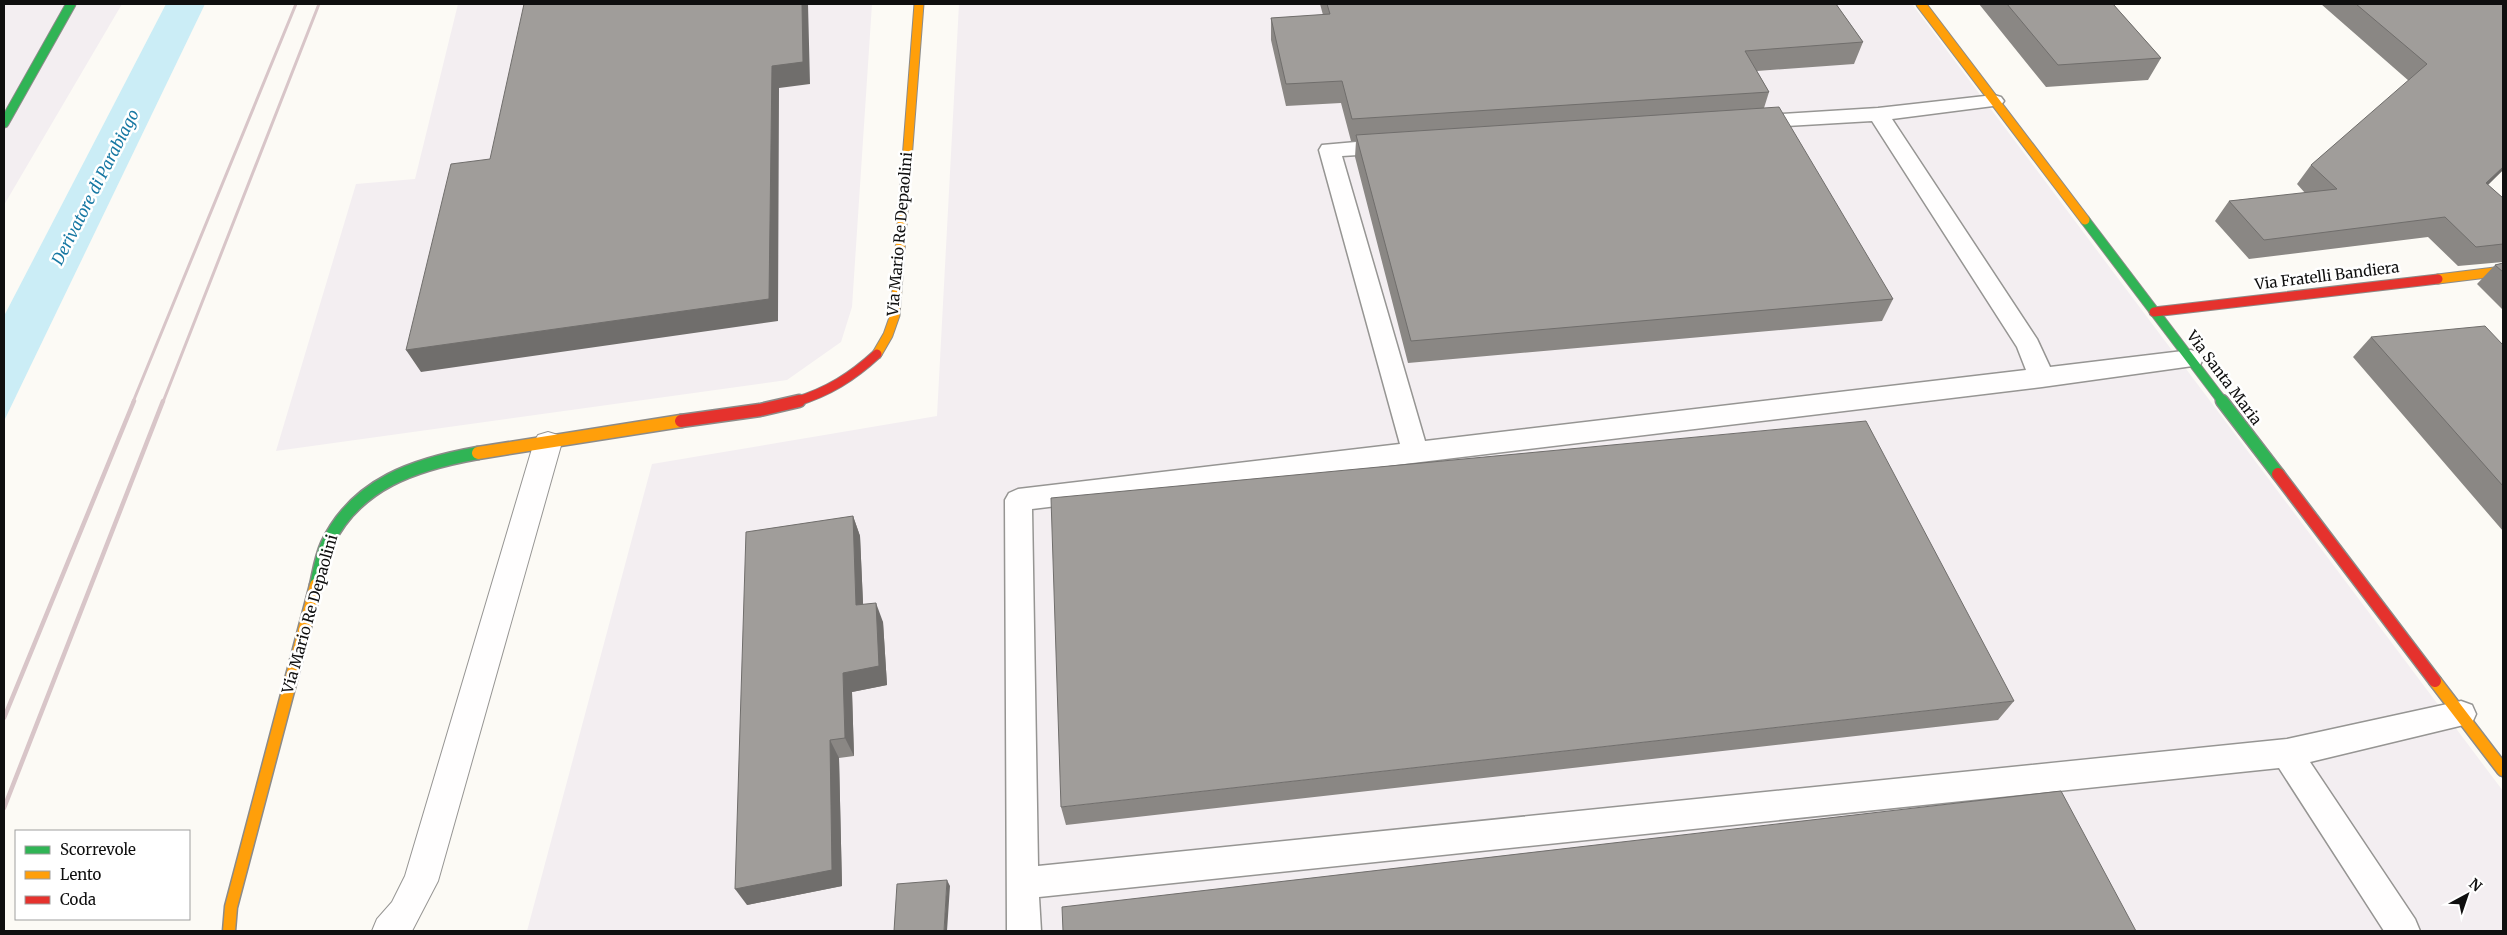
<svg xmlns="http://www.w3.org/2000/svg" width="2507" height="935" viewBox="0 0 2507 935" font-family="Merriweather,serif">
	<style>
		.industrial { fill: #f3eef1 }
		.water { fill: #cbedf6 }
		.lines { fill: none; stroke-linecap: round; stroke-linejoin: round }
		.lane-casing { stroke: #969593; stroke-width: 3 }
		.street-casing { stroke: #969593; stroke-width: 2 }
		.fast-far1-casing { stroke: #8c8b89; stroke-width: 11 }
		.fast-casing { stroke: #8c8b89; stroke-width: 15 }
		.slow-far1-casing { stroke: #8c8b89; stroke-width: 11 }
		.slow-casing { stroke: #8c8b89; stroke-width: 15 }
		.jam-far1-casing { stroke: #8c8b89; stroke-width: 11 }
		.jam-casing { stroke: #8c8b89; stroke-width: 15 }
		.lane { fill: #fffefe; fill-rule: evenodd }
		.street { fill: #fffefe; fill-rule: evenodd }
		.fast-far1 { stroke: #30b455; stroke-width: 9 }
		.fast { stroke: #30b455; stroke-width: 12 }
		.slow-far1 { stroke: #ff9f0a; stroke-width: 9 }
		.slow { stroke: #ff9f0a; stroke-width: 12 }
		.jam-far1 { stroke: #e5322d; stroke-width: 9 }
		.jam { stroke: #e5322d; stroke-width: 12 }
		.rail-far1 { stroke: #d8c5c8; stroke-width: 3 }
		.rail { stroke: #d8c5c8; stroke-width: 4.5 }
		.wall { fill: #8a8784 }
		.shaded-wall { fill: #706e6c }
		.building { fill: #a09d9a; stroke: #706e6c }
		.labels { text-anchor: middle; stroke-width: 5; stroke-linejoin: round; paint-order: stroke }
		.street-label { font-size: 15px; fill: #0f0f0f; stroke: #fff }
		.water-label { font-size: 16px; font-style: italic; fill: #1778a3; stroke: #fff }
	</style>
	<rect width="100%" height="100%" fill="#fcfaf5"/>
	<path class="industrial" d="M 4,4 L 122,4 L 4,205 Z
		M 458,4 L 872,4 L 852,307 L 841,342 L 787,380 L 276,451 L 356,184 L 415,179 Z
		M 959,4 L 1912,4 L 2503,791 L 2503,931 L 527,931 L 652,464 L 937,416 Z"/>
	<path class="water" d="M 166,4 L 205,4 L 4,421 L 4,316 Z"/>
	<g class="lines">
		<g class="lane-casing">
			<path id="lane" d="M 1994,95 L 2001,97 L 2004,101 L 2001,105 L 1892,119 L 2037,339 L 2050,367 L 2191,350 L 2200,353 L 2203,359 L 2200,365 L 2042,387 L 1032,509 L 1038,866 L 2287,739 L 2461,701 L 2472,705 L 2476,714 L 2472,723 L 2310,762 L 2415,919 L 2420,931 L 2384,931 L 2279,768 L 1039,897 L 1041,931 L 1007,931 L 1005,500 L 1009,493 L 1018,489 L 1400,444 L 1319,150 L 1322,145 L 1390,139 L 1398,141 L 1401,146 L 1398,151 L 1390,153 L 1342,156 L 1425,441 L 2026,370 L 2017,347 L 1872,121 L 1751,128 L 1744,127 L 1741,122 L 1744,117 L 1751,116 L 1878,108 Z"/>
		</g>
		<g class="street-casing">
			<path id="street" d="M 548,432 L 558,435 L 562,442 L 438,881 L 412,931 L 372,931 L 377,919 L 392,902 L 405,876 L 534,442 L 538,435 Z"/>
		</g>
		<g class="fast-far1-casing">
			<path id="fast-far1" d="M 4,123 L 71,4
				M 2085,220 L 2223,402"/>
		</g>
		<g class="fast-casing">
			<path id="fast" d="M 2222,401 L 2278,474
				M 316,585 C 319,571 321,557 327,544 C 356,483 416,464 478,453"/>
		</g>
		<g class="slow-far1-casing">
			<path id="slow-far1" d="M 1921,4 L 2085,220
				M 2438,279 L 2503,271
				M 877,354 L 888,335 L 895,315 L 919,4"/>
		</g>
		<g class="slow-casing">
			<path id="slow" d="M 478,453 L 681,421
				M 2435,681 L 2503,770
				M 229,931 L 231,907 L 316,585"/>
		</g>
		<g class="jam-far1-casing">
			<path id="jam-far1" d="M 2154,312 L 2438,279
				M 795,402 C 828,392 852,377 877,354"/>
		</g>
		<g class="jam-casing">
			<path id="jam" d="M 681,421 L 760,410 L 799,401
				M 2278,474 L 2435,681"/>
		</g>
		<use href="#lane" class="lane"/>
		<use href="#street" class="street"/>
		<use href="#fast-far1" class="fast-far1"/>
		<use href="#fast" class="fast"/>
		<use href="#slow-far1" class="slow-far1"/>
		<use href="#slow" class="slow"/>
		<use href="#jam-far1" class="jam-far1"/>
		<use href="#jam" class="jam"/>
		<path class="rail-far1" d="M 133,402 L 296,4
			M 163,402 L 319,4"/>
		<path class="rail" d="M 4,718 L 134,401
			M 4,808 L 163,401"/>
	</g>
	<path class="wall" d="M 1320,4 L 1836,4 L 1863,42 L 1854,64 L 1757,71 L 1769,92 L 1764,108 L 1893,299 L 1882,321 L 1408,363 L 1355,157 L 1356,141 L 1351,141 L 1341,103 L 1286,106 L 1271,40 L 1271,18 L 1323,15 Z
		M 1979,4 L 2113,4 L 2161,58 L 2148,80 L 2046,87 Z
		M 2321,4 L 2503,4 L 2503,170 L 2488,185 L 2503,198 L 2503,262 L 2458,266 L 2428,237 L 2249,259 L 2215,221 L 2229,201 L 2305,193 L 2297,184 L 2311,165 L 2409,81 Z
		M 2503,263 L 2503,310 L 2477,284 L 2495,265 Z
		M 2371,337 L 2503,345 L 2503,531 L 2353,357 Z
		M 853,516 L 860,536 L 863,604 L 883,622 L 887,685 L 852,692 L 854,756 L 839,758 L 842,886 L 747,905 Z
		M 2014,701 L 1998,720 L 1066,825 L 1061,807 Z"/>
	<path class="shaded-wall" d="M 802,4 L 808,4 L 810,84 L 779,88 L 778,321 L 421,372 L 406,350 L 772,66 Z
		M 2503,167 L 2503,170 L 2469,203 L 2486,183 Z
		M 853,516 L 860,536 L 864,625 L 856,605 Z
		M 876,603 L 883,622 L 887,685 L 852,692 L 854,756 L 845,738 L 843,673 Z
		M 830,740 L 839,758 L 842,886 L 747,905 L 735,889 Z
		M 947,880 L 950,886 L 947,931 L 944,931 Z"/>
	<path class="building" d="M 524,4 L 802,4 L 803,62 L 772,66 L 769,299 L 406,350 L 451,164 L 490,159 Z
		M 1327,4 L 1836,4 L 1863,42 L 1745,51 L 1769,92 L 1352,119 L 1342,81 L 1286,84 L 1271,18 L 1330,14 Z
		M 2007,4 L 2113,4 L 2161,58 L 2058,65 Z
		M 2356,4 L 2503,4 L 2503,167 L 2486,183 L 2503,198 L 2503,244 L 2476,247 L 2445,217 L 2264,240 L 2229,201 L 2337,189 L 2311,165 L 2427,64 Z
		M 1779,107 L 1893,299 L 1411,341 L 1356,135 Z
		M 2503,263 L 2503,272 L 2495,265 Z
		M 2485,326 L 2503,345 L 2503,486 L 2371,337 Z
		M 1866,421 L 2014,701 L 1061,807 L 1051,498 Z
		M 853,516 L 856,605 L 876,603 L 879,666 L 843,673 L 845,738 L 830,740 L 832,870 L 735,889 L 746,532 Z
		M 2061,791 L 2136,931 L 1063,931 L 1062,907 Z
		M 947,880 L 944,931 L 894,931 L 897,884 Z"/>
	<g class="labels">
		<g class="street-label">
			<text transform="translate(900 234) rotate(-85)" y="5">Via Mario Re Depaolini</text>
			<text transform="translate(2327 276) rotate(-7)" y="5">Via Fratelli Bandiera</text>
			<text transform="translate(2224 378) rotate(53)" y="5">Via Santa Maria</text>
			<text transform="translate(310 614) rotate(-74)" y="5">Via Mario Re Depaolini</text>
		</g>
		<g class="water-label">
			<text transform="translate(95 187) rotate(-63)" y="6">Derivatore di Parabiago</text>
		</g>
	</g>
	<rect width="2507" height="935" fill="none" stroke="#0f0f0f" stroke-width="10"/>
	<rect x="15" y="830" width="175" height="90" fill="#ffffff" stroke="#9f9f9f"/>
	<rect x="25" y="846" width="25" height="8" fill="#30b455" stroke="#9f9f9f"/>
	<text x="60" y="855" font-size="15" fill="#0f0f0f">Scorrevole</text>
	<rect x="25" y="871" width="25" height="8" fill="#ff9f0a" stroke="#9f9f9f"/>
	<text x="60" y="880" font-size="15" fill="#0f0f0f">Lento</text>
	<rect x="25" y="896" width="25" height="8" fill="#e5322d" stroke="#9f9f9f"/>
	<text x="60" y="905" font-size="15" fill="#0f0f0f">Coda</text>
	<g transform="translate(2467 895) rotate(40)" stroke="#ffffff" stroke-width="4" paint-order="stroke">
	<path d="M0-4L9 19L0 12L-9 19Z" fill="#0f0f0f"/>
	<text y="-8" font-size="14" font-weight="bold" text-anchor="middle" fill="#0f0f0f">N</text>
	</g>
</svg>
